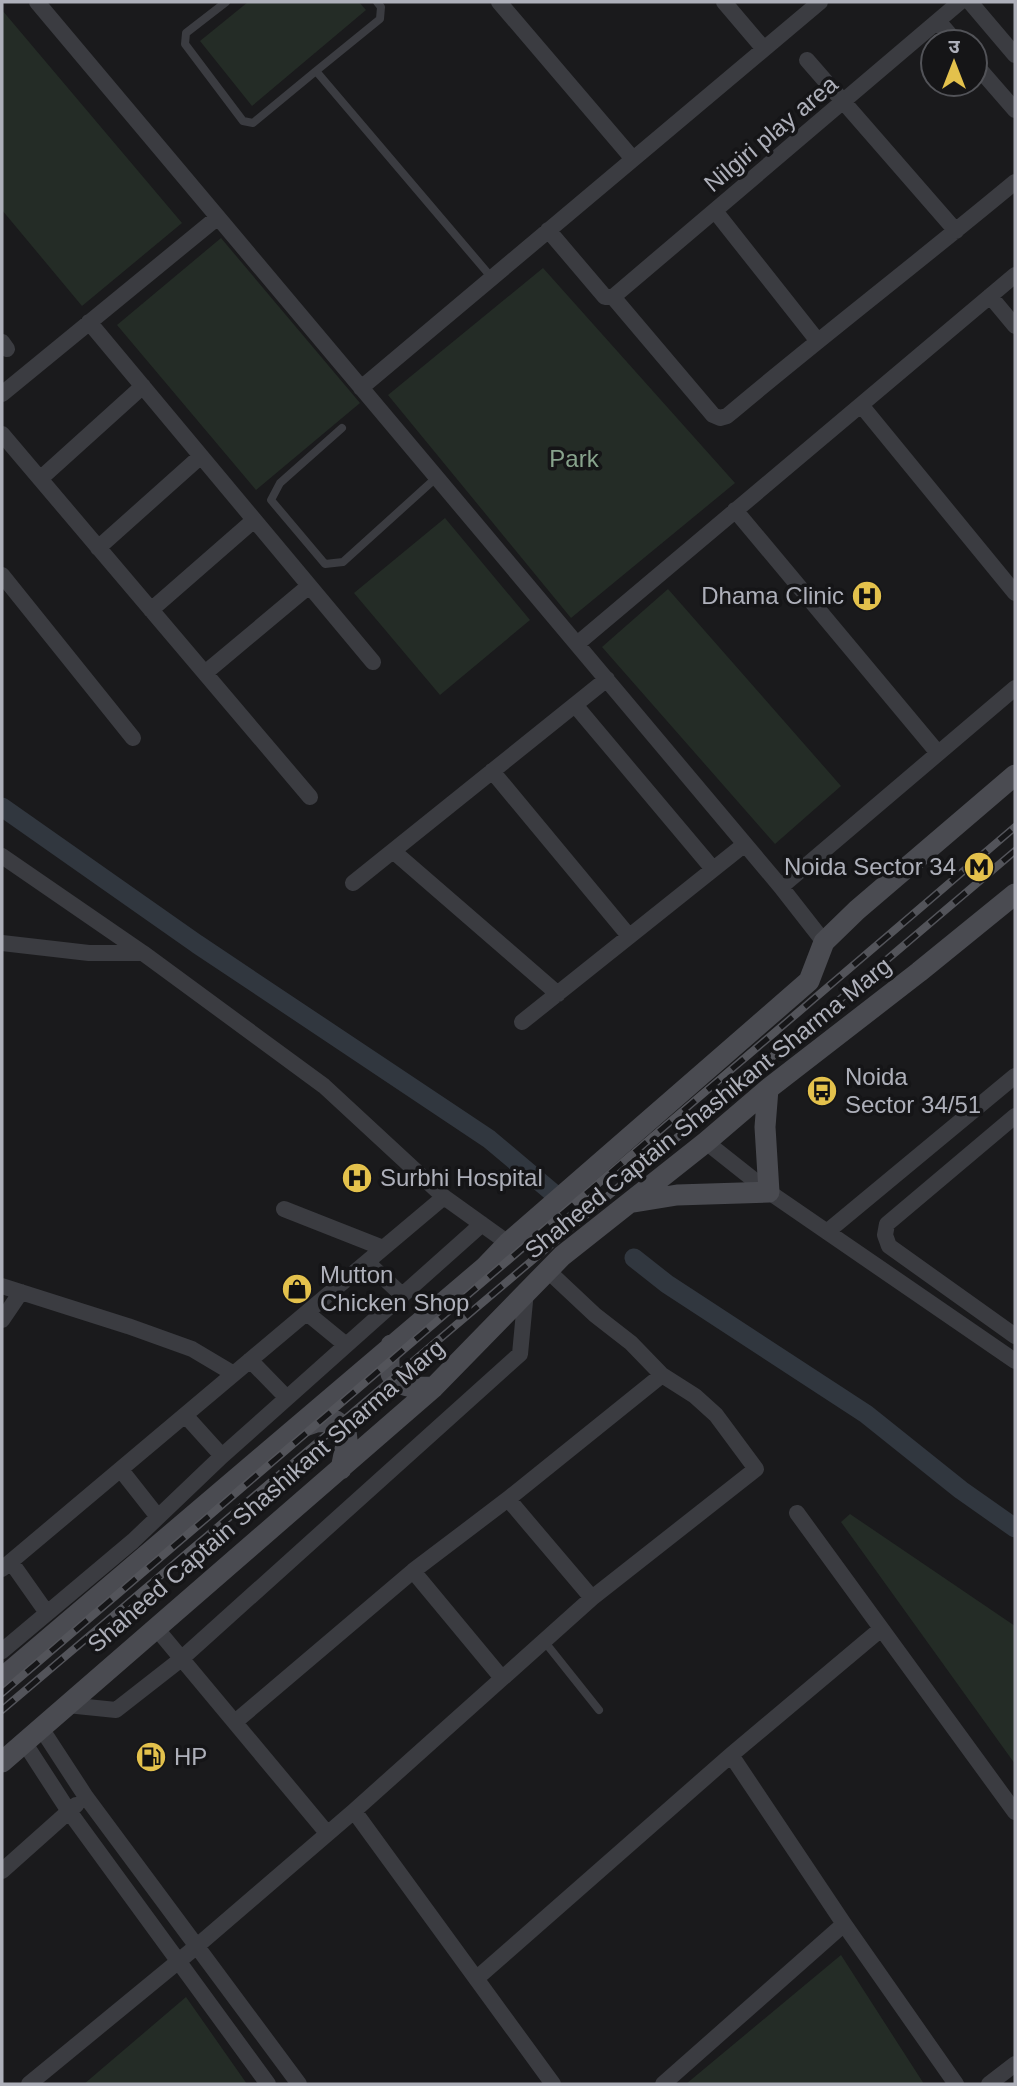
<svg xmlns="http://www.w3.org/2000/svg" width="1017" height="2086" viewBox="0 0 1017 2086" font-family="Helvetica,'Noto Sans Devanagari',sans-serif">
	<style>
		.green { fill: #242c26 }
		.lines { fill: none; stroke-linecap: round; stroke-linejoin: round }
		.canal { stroke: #31373f; stroke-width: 19 }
		.lane { stroke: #3b3c41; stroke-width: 8 }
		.street { stroke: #3b3c41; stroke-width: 16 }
		.secondary { stroke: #4a4b51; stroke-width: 21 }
		.rail-casing { stroke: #53545a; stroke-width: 8 }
		.rail { stroke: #151517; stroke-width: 5; stroke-dasharray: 16; stroke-linecap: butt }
		.labels { text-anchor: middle; stroke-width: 7; stroke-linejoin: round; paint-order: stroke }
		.street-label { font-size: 24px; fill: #aeb0ba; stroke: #151517 }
		.park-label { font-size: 24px; fill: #87a38c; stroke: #151517 }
		.poi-label { font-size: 24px; fill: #aeb0ba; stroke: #151517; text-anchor: start }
	</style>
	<rect width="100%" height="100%" fill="#1a1a1c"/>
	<path class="green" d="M 248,2 L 359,2 L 366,10 L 252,106 L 200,41 Z
		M 2,10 L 182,223 L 82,306 L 2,210 Z
		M 221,238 L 360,403 L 256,490 L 117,325 Z
		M 543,268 L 735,483 L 571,618 L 388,395 Z
		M 445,518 L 530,620 L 440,695 L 354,593 Z
		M 668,589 L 841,786 L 775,844 L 602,647 Z
		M 850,1514 L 1015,1626 L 1015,1764 L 841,1522 Z
		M 841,1955 L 924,2084 L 686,2084 Z
		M 186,1997 L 247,2084 L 84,2084 Z"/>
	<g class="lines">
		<path class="canal" d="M 2,807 L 197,944 L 489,1139 L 559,1198
			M 634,1258 L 667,1284 L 866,1414 L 961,1490 L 1015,1528"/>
		<path class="lane" d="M 226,2 L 186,33 L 185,44 L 243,121 L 253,123 L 316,71 L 492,278
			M 316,71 L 380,19 L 381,7 L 377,2
			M 342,428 L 280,483 L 271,500 L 325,564 L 343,562 L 437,477
			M 544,1641 L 599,1710"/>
		<path class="street" d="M 37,2 L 781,887 L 824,942
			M 499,2 L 633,159
			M 724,2 L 764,49
			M 970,2 L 1015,55
			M 939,22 L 956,42
			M 807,60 L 956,231
			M 975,64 L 1015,110
			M 715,211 L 817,340
			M 548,230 L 605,297 L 613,297 L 960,2
			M 990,296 L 1015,326
			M 613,297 L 713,415 L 720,418 L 727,416 C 822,336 920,261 1015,182
			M 89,322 L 373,662
			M 2,342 L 7,349
			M 361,388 L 820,2
			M 2,394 L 218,217
			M 861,405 L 1015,593
			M 2,434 L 310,797
			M 40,479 L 143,386
			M 735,510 L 938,753
			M 98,548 L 201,456
			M 2,575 L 133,738
			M 151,610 L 254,520
			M 577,644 L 1015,275
			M 205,673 L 309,586
			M 575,705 L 713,869
			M 492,771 L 629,936
			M 393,851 L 558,994
			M 2,856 L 143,953
			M 353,883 L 607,679
			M 781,887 L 1015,688
			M 2,943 L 89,953 L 143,953 L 324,1086 L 444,1197 L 508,1243
			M 522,1022 L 745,844
			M 1015,1116 L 887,1224 L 885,1235 L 889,1246 L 1015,1336
			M 706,1142 L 769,1192 L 1015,1361
			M 284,1209 L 383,1248
			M 828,1231 L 1015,1076
			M 367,1262 L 402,1295
			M 2,1286 L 128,1326 L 192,1349 L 234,1374
			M 307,1313 L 346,1345
			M 2,1320 L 21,1292
			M 250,1360 L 287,1398
			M 185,1415 L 222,1456
			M 121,1470 L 158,1517
			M 508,1499 L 592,1598
			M 797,1513 L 1015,1812
			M 11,1562 L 47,1613
			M 2,1569 L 444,1197
			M 413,1571 L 501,1677
			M 156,1628 L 327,1833
			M 2,1651 L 133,1541 L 222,1456 L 482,1224
			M 67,1705 L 116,1710 L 180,1660 L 520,1354 L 526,1291
			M 235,1722 L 413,1571 L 508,1499 L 662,1375
			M 41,1728 L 86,1797 L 299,2084
			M 24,1742 L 68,1810 L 268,2084
			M 731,1755 L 844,1924 L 956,2084
			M 354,1811 L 553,2084
			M 2,1871 L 76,1805
			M 477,1978 L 731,1755 L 881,1629
			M 29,2084 L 197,1946 L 354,1811 L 592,1598 L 756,1469 L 716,1415 L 695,1396 L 662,1375 L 631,1343 L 595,1315 L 547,1270
			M 663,2084 L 844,1924
			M 989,2084 L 1015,2064"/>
		<path class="secondary" d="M 634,1202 L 677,1195 L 769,1192 L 765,1127 L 768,1089
			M 391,1345 C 383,1383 398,1389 434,1387
			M 299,1428 L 316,1422 L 336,1421 L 346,1431 L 347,1440 L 341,1469
			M 2,1678 L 485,1267 L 508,1243 L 809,981 L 824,942 L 857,910 L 1015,775
			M 2,1762 L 434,1387 L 562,1256 L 706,1142 L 768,1089 L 919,972 L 1015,894"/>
		<g class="rail-casing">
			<path id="rail" d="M 2,1693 L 1015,827
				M 2,1710 L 1015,851"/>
		</g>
		<use href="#rail" class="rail"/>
	</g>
	<defs>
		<g id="hospital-disc" transform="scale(1.575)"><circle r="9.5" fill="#e3c14c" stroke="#151517"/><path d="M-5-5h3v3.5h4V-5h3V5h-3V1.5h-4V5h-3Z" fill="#111"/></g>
		<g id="metro-disc" transform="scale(1.575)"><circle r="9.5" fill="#e3c14c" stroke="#151517"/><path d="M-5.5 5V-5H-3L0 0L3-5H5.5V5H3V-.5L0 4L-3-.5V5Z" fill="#111"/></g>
		<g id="bus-disc" transform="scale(1.575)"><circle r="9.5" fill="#e3c14c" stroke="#151517"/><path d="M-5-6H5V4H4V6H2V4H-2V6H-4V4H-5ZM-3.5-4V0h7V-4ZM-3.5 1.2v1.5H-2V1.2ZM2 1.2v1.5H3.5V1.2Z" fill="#111"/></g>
		<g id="shop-disc" transform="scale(1.575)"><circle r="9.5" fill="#e3c14c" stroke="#151517"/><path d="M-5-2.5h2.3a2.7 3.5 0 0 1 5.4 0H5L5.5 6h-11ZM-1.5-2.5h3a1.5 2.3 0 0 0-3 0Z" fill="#111"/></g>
		<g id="fuel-disc" transform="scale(1.575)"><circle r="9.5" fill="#e3c14c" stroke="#151517"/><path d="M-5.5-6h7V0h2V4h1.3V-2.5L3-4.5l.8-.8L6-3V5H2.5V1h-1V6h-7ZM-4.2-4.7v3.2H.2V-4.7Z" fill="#111"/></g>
	</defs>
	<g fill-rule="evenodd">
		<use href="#hospital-disc" x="867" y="596"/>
		<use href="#metro-disc" x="979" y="867"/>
		<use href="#bus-disc" x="822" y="1091"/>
		<use href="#hospital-disc" x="357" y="1178"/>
		<use href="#shop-disc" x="297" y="1289"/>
		<use href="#fuel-disc" x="151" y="1757"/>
	</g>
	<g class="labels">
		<g class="street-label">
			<text transform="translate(771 134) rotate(-40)" y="8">Nilgiri play area</text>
			<text transform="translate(708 1108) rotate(-39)" y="8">Shaheed Captain Shashikant Sharma Marg</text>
			<text transform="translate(266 1496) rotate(-41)" y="8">Shaheed Captain Shashikant Sharma Marg</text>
		</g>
		<g class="park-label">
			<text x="574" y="467">Park</text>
		</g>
		<g class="poi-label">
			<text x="844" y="604" text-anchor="end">Dhama Clinic</text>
			<text x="956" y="875" text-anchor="end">Noida Sector 34</text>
			<text x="845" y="1085">Noida<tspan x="845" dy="28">Sector 34/51</tspan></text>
			<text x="380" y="1186">Surbhi Hospital</text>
			<text x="320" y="1283">Mutton<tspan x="320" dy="28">Chicken Shop</tspan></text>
			<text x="174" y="1765">HP</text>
		</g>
	</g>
	<rect width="1017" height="2086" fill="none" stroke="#aeb0ba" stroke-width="7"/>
	<g transform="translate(954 63)"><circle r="33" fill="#151517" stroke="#525358" stroke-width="2"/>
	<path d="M0-5L12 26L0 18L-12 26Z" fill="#e3c14c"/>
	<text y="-10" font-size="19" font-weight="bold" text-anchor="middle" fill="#aeb0ba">उ</text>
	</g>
</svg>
